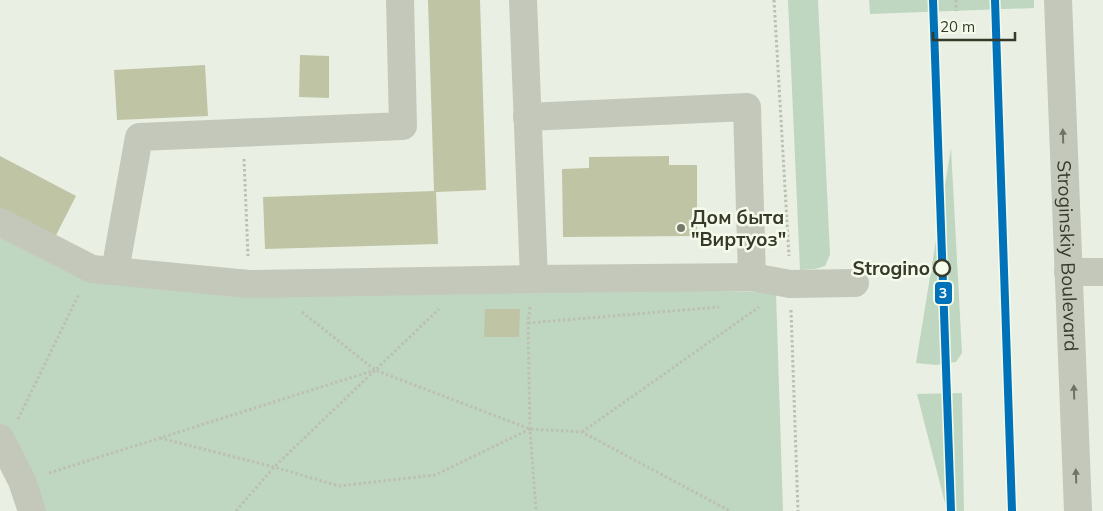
<svg xmlns="http://www.w3.org/2000/svg" width="1103" height="511" viewBox="0 0 1103 511" font-family="Mulish,sans-serif">
	<style>
		.green { fill: #bfd7c1 }
		.building { fill: #bfc4a4 }
		.lines { fill: none; stroke-linecap: round; stroke-linejoin: round }
		.path { stroke: #bcc0b3; stroke-width: 3; stroke-dasharray: 2.5 2.5; stroke-linecap: butt }
		.minor { stroke: #c4c8bb; stroke-width: 28 }
		.metro-1-casing { stroke: #f4fbeb; stroke-width: 11 }
		.metro-1 { stroke: #0072ba; stroke-width: 8 }
		.oneway { fill: #6f7363 }
		.poi-dot { fill: #76796a; stroke: #f4fbeb; stroke-width: 2 }
		.stop-dot { fill: #f4fbeb; stroke: #373a29; stroke-width: 2.5 }
		.labels { text-anchor: middle; stroke-width: 5; stroke-linejoin: round; paint-order: stroke }
		.poi-label { font-size: 19px; font-weight: bold; fill: #373a29; stroke: #f4fbeb; text-anchor: start }
		.street-label { font-size: 19px; fill: #373a29; stroke: #f4fbeb }
		.stop-label { font-size: 19px; font-weight: bold; fill: #373a29; stroke: #f4fbeb; text-anchor: end }
		.line-badge { stroke: #f4fbeb; stroke-width: 2 }
		.badge-label { font-size: 14px; text-anchor: middle; font-weight: bold; fill: #fff }
	</style>
	<rect width="100%" height="100%" fill="#eaefe3"/>
	<path class="green" d="M 788,0 L 818,0 L 830,255 L 825,266 L 815,269 L 800,270 Z
		M 869,0 L 1034,0 L 1034,8 L 870,14 Z
		M 951,148 L 962,353 L 956,362 L 936,365 L 916,363 Z
		M 0,222 L 92,269 L 249,284 L 776,292 L 783,511 L 32,511 L 0,438 Z
		M 962,393 L 964,511 L 947,511 L 917,394 Z"/>
	<path class="building" d="M 428,0 L 480,0 L 486,190 L 436,192 L 438,244 L 265,249 L 263,197 L 434,191 Z
		M 300,55 L 329,56 L 329,98 L 299,97 Z
		M 205,65 L 208,116 L 117,120 L 114,70 Z
		M 0,156 L 76,196 L 52,243 L 0,215 Z
		M 669,156 L 669,165 L 697,165 L 697,236 L 563,237 L 562,169 L 589,168 L 589,157 Z
		M 485,309 L 520,309 L 519,337 L 484,337 Z"/>
	<g class="lines">
		<path class="path" d="M 774,0 L 789,256
			M 956,0 L 956,11
			M 244,159 L 248,256
			M 530,307 L 528,323 L 530,429 L 536,511
			M 791,310 L 798,511
			M 302,312 L 375,370 L 530,429 L 582,432 L 730,511
			M 528,323 L 719,307
			M 18,419 L 79,294
			M 582,432 L 759,307
			M 160,438 L 274,467 L 339,486 L 435,475 L 530,429
			M 49,473 L 375,370
			M 236,511 L 274,467 L 439,309"/>
		<g class="minor">
			<path d="M 523,0 L 534,279 L 752,277 L 790,284 L 855,283"/>
			<path id="s1" d="M 1058,0 L 1078,511"/>
			<path d="M 527,117 L 747,107 L 752,277"/>
			<path d="M 0,222 L 92,269 L 249,284 L 534,279"/>
			<path d="M 115,271 L 139,137 L 403,126 L 400,0"/>
			<path d="M 1068,272 L 1103,272"/>
			<path d="M 0,438 L 22,481 L 32,511"/>
		</g>
		<g class="metro-1-casing">
			<path id="metro-1" d="M 933,0 L 951,511
				M 995,0 L 1012,511"/>
		</g>
		<use href="#metro-1" class="metro-1"/>
	</g>
	<defs><path id="oneway-solid" d="M-6-.8H1V-3.2L6.5 0L1 3.2V.8H-6Z" transform="scale(1.25)"/></defs>
	<g class="oneway">
		<use href="#oneway-solid" transform="translate(1063 136) rotate(-92)"/>
		<use href="#oneway-solid" transform="translate(1074 392) rotate(-92)"/>
		<use href="#oneway-solid" transform="translate(1076 476) rotate(-92)"/>
	</g>
	<circle class="poi-dot" cx="681" cy="228" r="5"/>
	<circle class="stop-dot" cx="942" cy="268" r="8"/>
	<g class="labels">
		<g class="poi-label">
			<text x="691" y="224">Дом быта<tspan x="691" dy="22">"Виртуоз"</tspan></text>
		</g>
		<g class="street-label">
			<text dy="7" stroke="none"><textPath href="#s1" startOffset="256">Stroginskiy Boulevard</textPath></text>
		</g>
		<g class="stop-label">
			<text x="930" y="275">Strogino</text>
		</g>
	</g>
	<rect class="line-badge" x="934" y="281" width="19" height="24" rx="5" fill="#0072ba"/>
	<g class="badge-label">
		<text x="943" y="298">3</text>
	</g>
	<path d="M933 32v8h82v-8" fill="none" stroke="#373a29" stroke-width="2.5"/>
	<text x="940" y="32" font-size="15" fill="#373a29" stroke="#f4fbeb" stroke-width="4" paint-order="stroke">20 m</text>
</svg>
